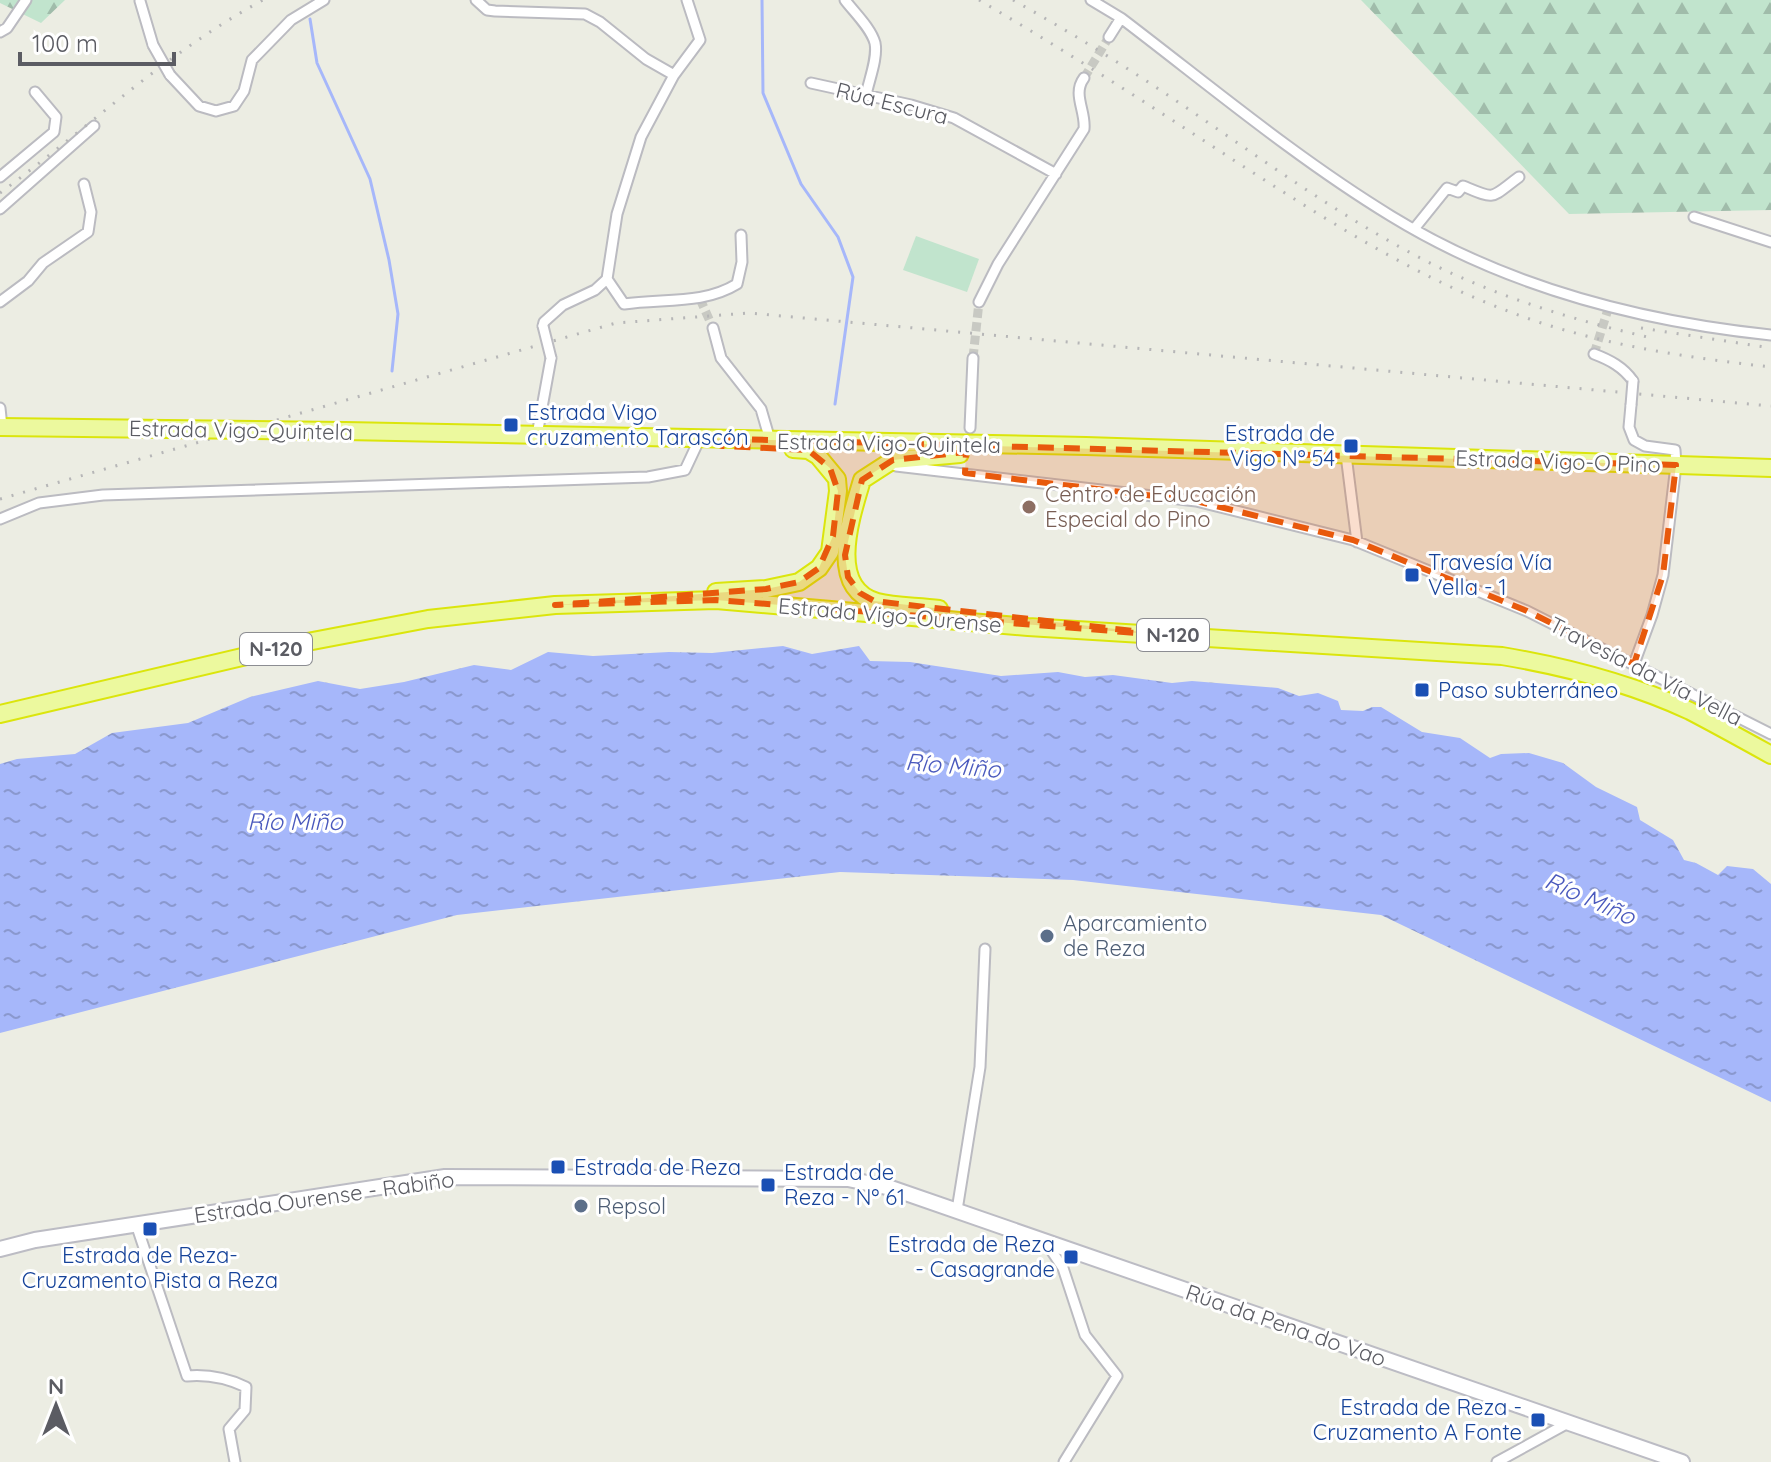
<svg xmlns="http://www.w3.org/2000/svg" width="1771" height="1462" viewBox="0 0 1771 1462" font-family="Quicksand,sans-serif">
	<style>
		.forest { fill: url(#forest-firs) }
		.pitch { fill: #c1e4cd }
		.water { fill: url(#water-ripples) }
		.lines { fill: none; stroke-linecap: round; stroke-linejoin: round }
		.stream { stroke: #a6b7fa; stroke-width: 3 }
		.minor-tunnel { stroke: #c8c9c3; stroke-width: 9; stroke-dasharray: 9 4.5; stroke-linecap: butt }
		.minor-casing { stroke: #bbbbc1; stroke-width: 13 }
		.secondary-casing { stroke: #bcbcc4; stroke-width: 18 }
		.trunk-casing { stroke: #dbe50c; stroke-width: 20 }
		.minor { stroke: #fff; stroke-width: 9 }
		.secondary { stroke: #fff; stroke-width: 14 }
		.trunk { stroke: #ecf99e; stroke-width: 16 }
		.rail { stroke: #b6b6b7; stroke-width: 3; stroke-dasharray: 2 10; stroke-linecap: butt }
		.minor-bridge-casing { stroke: #bbbbc1; stroke-width: 13; stroke-linecap: butt }
		.trunk-bridge-casing { stroke: #dbe50c; stroke-width: 20; stroke-linecap: butt }
		.minor-bridge { stroke: #fff; stroke-width: 9 }
		.trunk-bridge { stroke: #ecf99e; stroke-width: 16 }
		.marked { fill: #e8590c; fill-opacity: 0.2; stroke: #e8590c; stroke-width: 6; stroke-dasharray: 16 10; stroke-linejoin: round }
		.transit-dot { fill: #1a4fb4; stroke: #fff; stroke-width: 3 }
		.education-dot { fill: #8d6e63; stroke: #fff; stroke-width: 3 }
		.service-dot { fill: #5c6f8a; stroke: #fff; stroke-width: 3 }
		.labels { text-anchor: middle; stroke-width: 6; stroke-linejoin: round; paint-order: stroke }
		.shield { fill: #fff; stroke: #8c8d92; stroke-width: 2 }
		.shield-label { font-size: 20px; font-weight: bold; fill: #5b5c63 }
		.street-label { font-size: 22px; fill: #5b5c63; stroke: #fff }
		.transit-label { font-size: 22px; fill: #164399; stroke: #fff; text-anchor: start }
		.education-label { font-size: 22px; fill: #785e54; stroke: #fff; text-anchor: start }
		.service-label { font-size: 22px; fill: #4e5e75; stroke: #fff; text-anchor: start }
		.water-label { font-size: 24px; font-style: italic; fill: #4a59bd; stroke: #fff }
	</style>
	<defs>
		<pattern id="forest-firs" width="22" height="20" patternUnits="userSpaceOnUse" patternTransform="scale(2)"><rect width="22" height="20" fill="#c1e4cd"/><path d="M5 1l3.5 6h-7zM16 11l3.5 6h-7z" fill="#a0bcaa"/></pattern>
		<pattern id="water-ripples" width="26" height="14" patternUnits="userSpaceOnUse" patternTransform="scale(2)"><rect width="26" height="14" fill="#a6b7fa"/><path d="M2 4q2-2 4 0t4 0M15 11q2-2 4 0t4 0" fill="none" stroke="#8a98ce"/></pattern>
	</defs>
	<rect width="100%" height="100%" fill="#ecede3"/>
	<path class="forest" d="M 0,0 L 65,0 L 41,23 L 0,3 Z
		M 1361,0 L 1771,0 L 1771,210 L 1569,214 Z"/>
	<path class="pitch" d="M 916,236 L 979,259 L 967,292 L 903,270 Z"/>
	<path class="water" d="M 783,646 L 812,654 L 859,646 L 870,661 L 910,662 L 1001,676 L 1058,672 L 1085,677 L 1113,675 L 1172,683 L 1192,681 L 1278,688 L 1299,696 L 1318,693 L 1338,701 L 1341,710 L 1363,711 L 1372,707 L 1381,707 L 1422,732 L 1460,738 L 1490,758 L 1501,754 L 1529,753 L 1563,763 L 1596,787 L 1637,807 L 1640,820 L 1673,840 L 1684,860 L 1696,863 L 1718,875 L 1727,866 L 1753,869 L 1771,884 L 1771,1102 L 1381,915 L 1073,880 L 840,872 L 457,915 L 0,1033 L 0,764 L 17,759 L 75,754 L 112,733 L 188,723 L 250,697 L 318,681 L 360,689 L 404,682 L 474,665 L 511,670 L 548,652 L 593,656 L 669,652 L 712,653 Z"/>
	<g class="lines">
		<path class="stream" d="M 762,0 L 763,93 L 801,184 L 838,237 L 853,277 L 835,404
			M 310,19 L 317,63 L 370,179 L 389,260 L 398,314 L 392,371"/>
		<path class="minor-tunnel" d="M 1084,78 L 1109,37
			M 700,299 L 713,328
			M 1594,354 L 1609,306
			M 973,358 L 979,302"/>
		<g class="minor-casing">
			<path id="minor" d="M 476,0 L 487,10 L 495,11 L 585,14 L 600,22 L 646,59 L 674,75
				M 845,0 C 854,12 871,28 875,43 C 878,58 869,80 866,95
				M 1091,0 L 1121,18 C 1209,85 1296,158 1391,216 C 1505,286 1638,321 1771,335
				M 140,1 L 153,45
				M 0,32 L 7,28 L 26,0
				M 1109,37 L 1121,18
				M 170,75 L 199,106 L 216,111 L 234,106 L 244,91 L 252,60 L 291,20 L 324,0
				M 811,83 L 911,105 L 954,118 L 1056,174
				M 0,177 L 54,132 L 56,117 L 35,92
				M 0,209 L 94,126
				M 1694,217 L 1771,242
				M 1414,229 L 1447,188 L 1458,192 L 1463,186 C 1497,200 1489,199 1519,177
				M 607,279 L 624,304 C 662,298 703,305 737,284 L 742,262 L 741,235
				M 0,302 L 28,281 L 43,263 L 88,232 L 91,212 L 84,184
				M 979,302 L 998,264 L 1084,129 C 1086,111 1072,94 1084,78
				M 543,326 L 544,322 L 563,305 L 595,290 L 607,279 L 617,214 L 641,137 L 674,75 L 700,40 L 687,0
				M 713,328 L 721,358 L 761,409 L 770,440
				M 1594,354 C 1610,360 1623,367 1633,381
				M 1631,405 L 1629,427 L 1634,440 L 1645,446 L 1675,450 L 1676,465 L 1663,575 L 1652,615 L 1634,664
				M 0,408 L 2,427
				M 970,428 L 973,358
				M 537,435 L 551,358
				M 1346,455 L 1357,542
				M 896,466 L 1196,501 L 1353,540 L 1527,611 L 1771,734
				M 0,519 L 39,503 L 103,495 L 648,477 L 685,470 L 700,438
				M 957,1210 L 980,1067 L 985,949
				M 136,1224 L 187,1376 C 209,1374 227,1378 246,1387 L 245,1410 L 229,1429 L 235,1462
				M 1047,1244 L 1063,1268 L 1085,1335 L 1117,1376 L 1064,1462
				M 1497,1462 L 1568,1423"/>
		</g>
		<g class="secondary-casing">
			<path id="secondary" d="M 0,1249 L 35,1240 L 445,1177 L 848,1179 L 891,1188 L 1682,1462"/>
		</g>
		<g class="trunk-casing">
			<path id="trunk" d="M 0,427 L 166,429
				M 345,431 L 1086,446 L 1771,468
				M 716,592 L 766,589 L 799,582 L 819,568 L 830,552 L 838,491 L 837,479 L 818,456 L 808,450 L 793,449
				M 939,609 C 919,606 896,607 877,602 C 826,588 852,514 862,480 L 893,460 L 960,454
				M 0,714 L 302,643 L 428,619 L 555,605 L 716,600 L 1028,627 L 1502,656 C 1567,667 1630,683 1690,711 C 1717,725 1744,740 1771,755"/>
		</g>
		<use href="#minor" class="minor"/>
		<use href="#secondary" class="secondary"/>
		<use href="#trunk" class="trunk"/>
		<path class="rail" d="M 979,0 C 1066,51 1151,106 1235,161 C 1322,217 1408,273 1505,310 C 1589,343 1682,357 1771,367
			M 1013,0 C 1070,32 1125,66 1178,102 C 1262,159 1344,220 1434,265 C 1504,299 1577,321 1652,338
			M 0,193 C 88,128 167,52 263,0
			M 1641,328 L 1771,348
			M 0,499 L 616,323 L 749,313 L 1771,406"/>
		<g class="minor-bridge-casing">
			<path id="minor-bridge" d="M 153,45 L 170,75
				M 543,326 L 551,358
				M 1631,405 L 1633,381"/>
		</g>
		<g class="trunk-bridge-casing">
			<path id="trunk-bridge" d="M 166,429 L 345,431"/>
		</g>
		<use href="#minor-bridge" class="minor-bridge"/>
		<use href="#trunk-bridge" class="trunk-bridge"/>
	</g>
	<path class="marked" d="M 700,438 L 1676,465 L 1663,575 L 1634,664 L 1527,611 L 1353,540 L 1196,501 L 965,473 L 966,452 L 893,460 L 862,480 L 845,555 L 848,577 L 860,593 L 874,601 L 1176,636 L 716,600 L 555,605 L 766,589 L 799,582 L 819,568 L 833,536 L 838,491 L 830,468 L 808,450 L 722,446 Z"/>
	<g class="transit-dot">
		<rect x="503" y="417" width="16" height="16" rx="4"/>
		<rect x="1343" y="438" width="16" height="16" rx="4"/>
		<rect x="1404" y="567" width="16" height="16" rx="4"/>
		<rect x="1414" y="682" width="16" height="16" rx="4"/>
		<rect x="550" y="1159" width="16" height="16" rx="4"/>
		<rect x="760" y="1177" width="16" height="16" rx="4"/>
		<rect x="142" y="1221" width="16" height="16" rx="4"/>
		<rect x="1063" y="1249" width="16" height="16" rx="4"/>
		<rect x="1530" y="1412" width="16" height="16" rx="4"/>
	</g>
	<circle class="education-dot" cx="1029" cy="507" r="8"/>
	<g class="service-dot">
		<circle cx="1047" cy="936" r="8"/>
		<circle cx="581" cy="1206" r="8"/>
	</g>
	<g class="labels">
		<g class="shield">
			<rect x="1137" y="619" width="72" height="32" rx="6"/>
			<rect x="240" y="633" width="72" height="32" rx="6"/>
		</g>
		<g class="shield-label">
			<text x="1173" y="642">N-120</text>
			<text x="276" y="656">N-120</text>
		</g>
		<g class="street-label">
			<text transform="translate(892 103) rotate(14)" y="8">Rúa Escura</text>
			<text transform="translate(241 430) rotate(1)" y="8">Estrada Vigo-Quintela</text>
			<text transform="translate(889 443) rotate(1)" y="8">Estrada Vigo-Quintela</text>
			<text transform="translate(1558 461) rotate(2)" y="8">Estrada Vigo-O Pino</text>
			<text transform="translate(890 615) rotate(5)" y="8">Estrada Vigo-Ourense</text>
			<text transform="translate(1646 671) rotate(27)" y="8">Travesía da Vía Vella</text>
			<text transform="translate(324 1197) rotate(-8)" y="8">Estrada Ourense - Rabiño</text>
			<text transform="translate(1286 1325) rotate(19)" y="8">Rúa da Pena do Vao</text>
		</g>
		<g class="transit-label">
			<text x="527" y="420">Estrada Vigo<tspan x="527" dy="25">cruzamento Tarascón</tspan></text>
			<text x="1335" y="441" text-anchor="end">Estrada de<tspan x="1335" dy="25">Vigo Nº 54</tspan></text>
			<text x="1428" y="570">Travesía Vía<tspan x="1428" dy="25">Vella - 1</tspan></text>
			<text x="1438" y="698">Paso subterráneo</text>
			<text x="574" y="1175">Estrada de Reza</text>
			<text x="784" y="1180">Estrada de<tspan x="784" dy="25">Reza - Nº 61</tspan></text>
			<text x="1055" y="1252" text-anchor="end">Estrada de Reza<tspan x="1055" dy="25">- Casagrande</tspan></text>
			<text x="150" y="1263" text-anchor="middle">Estrada de Reza-<tspan x="150" dy="25">Cruzamento Pista a Reza</tspan></text>
			<text x="1522" y="1415" text-anchor="end">Estrada de Reza -<tspan x="1522" dy="25">Cruzamento A Fonte</tspan></text>
		</g>
		<g class="education-label">
			<text x="1045" y="502">Centro de Educación<tspan x="1045" dy="25">Especial do Pino</tspan></text>
		</g>
		<g class="service-label">
			<text x="1063" y="931">Aparcamiento<tspan x="1063" dy="25">de Reza</tspan></text>
			<text x="597" y="1214">Repsol</text>
		</g>
		<g class="water-label">
			<text transform="translate(953 766) rotate(5)" y="8">Río Miño</text>
			<text x="295" y="830">Río Miño</text>
			<text transform="translate(1590 899) rotate(24)" y="8">Río Miño</text>
		</g>
	</g>
	<g transform="translate(56 1406)" stroke="#ffffff" stroke-width="6" paint-order="stroke">
	<path d="M0-6L14 30L0 20L-14 30Z" fill="#5b5c63"/>
	<text y="-12" font-size="22" font-weight="bold" text-anchor="middle" fill="#5b5c63">N</text>
	</g>
	<path d="M20 52v12h154v-12" fill="none" stroke="#5b5c63" stroke-width="4"/>
	<text x="32" y="52" font-size="24" fill="#5b5c63" stroke="#ffffff" stroke-width="6" paint-order="stroke">100 m</text>
</svg>
